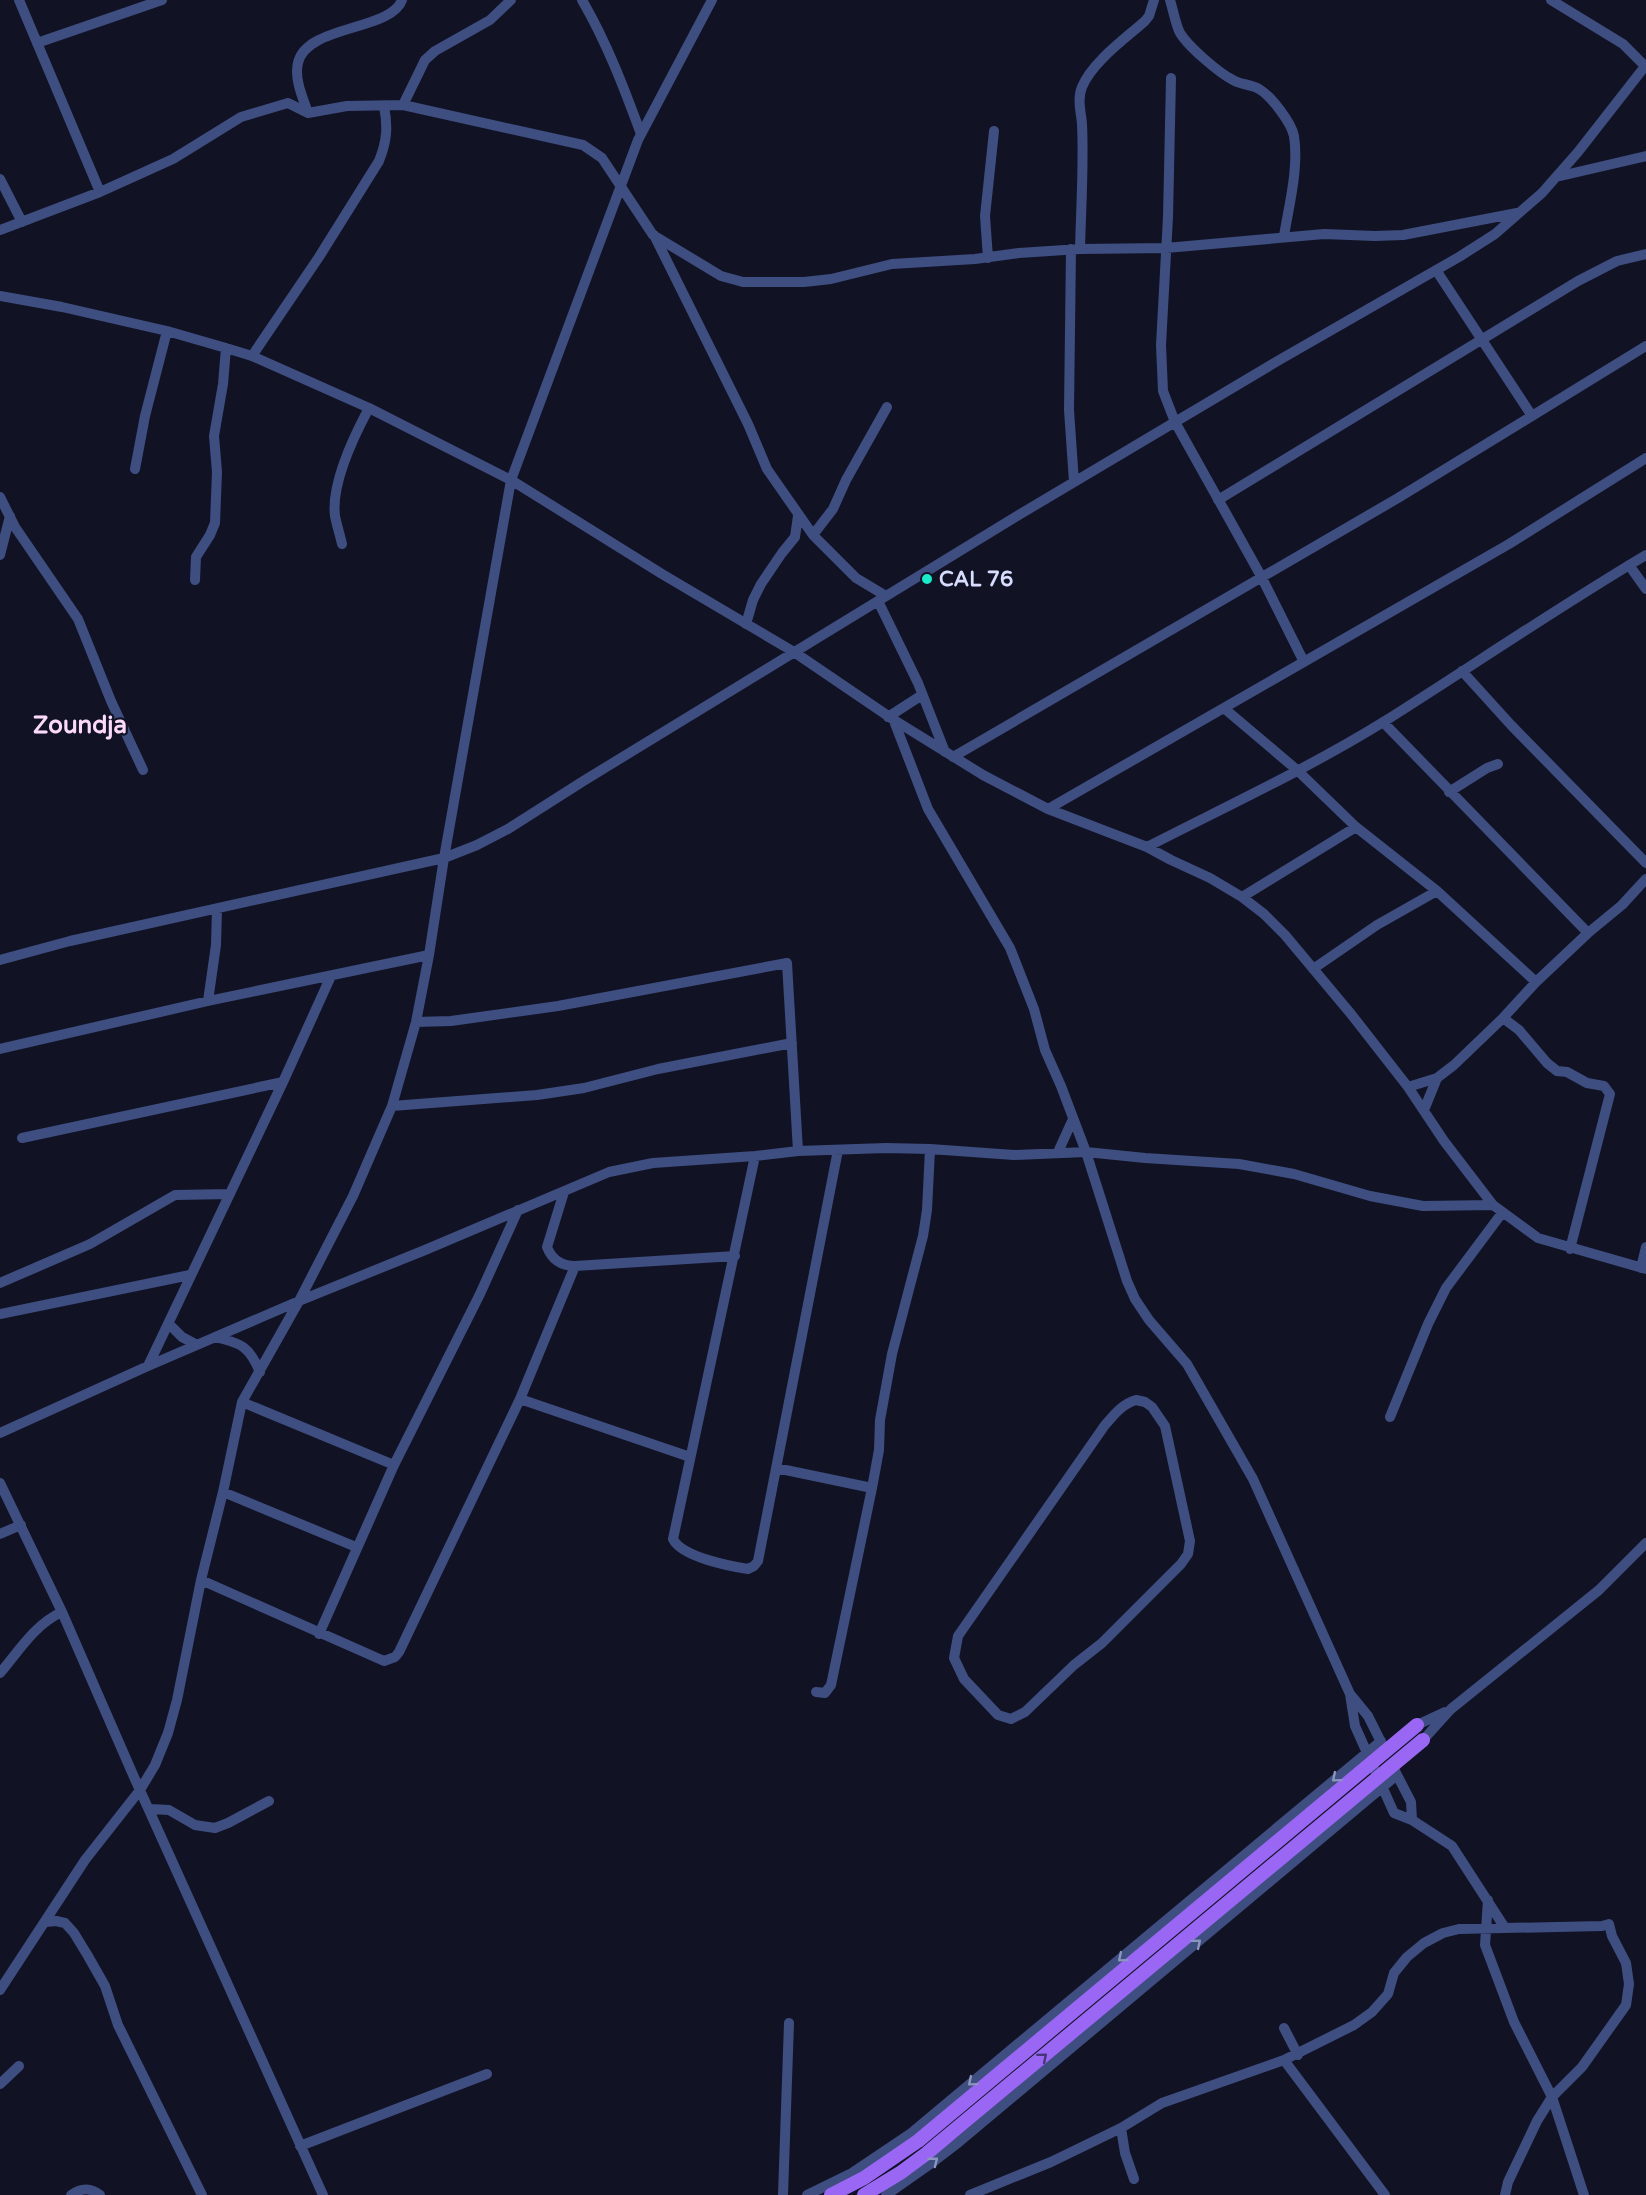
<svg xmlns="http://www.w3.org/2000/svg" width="1646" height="2195" viewBox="0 0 1646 2195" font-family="'Varela Round',sans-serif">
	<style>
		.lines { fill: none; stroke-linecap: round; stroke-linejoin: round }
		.minor { stroke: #3f4e80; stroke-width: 10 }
		.major { stroke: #9967f3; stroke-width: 14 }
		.oneway { stroke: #8b96be }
		.oneway2 { stroke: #473577 }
		.poi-dot { fill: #13edc8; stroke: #111325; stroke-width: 2 }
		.labels { text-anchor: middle; stroke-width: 4.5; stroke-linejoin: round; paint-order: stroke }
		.poi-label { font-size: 21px; font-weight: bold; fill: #d7ddfc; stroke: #111325; text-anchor: start }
		.quarter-label { font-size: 24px; font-weight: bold; fill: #fcd9f9; stroke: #111325 }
	</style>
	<rect width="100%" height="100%" fill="#111325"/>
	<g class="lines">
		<path class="minor" d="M 19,0 L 100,192
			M 582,0 C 607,43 624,88 641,134
			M 1170,0 C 1173,10 1175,21 1179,31 C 1186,45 1219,73 1233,80 C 1241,85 1251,84 1259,89 C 1271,96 1291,122 1294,136 C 1299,168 1289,205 1284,236
			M 1551,0 L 1623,44 L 1645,66
			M 37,43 L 162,0
			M 1171,78 L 1168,217 L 1161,345 L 1163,391 L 1175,422 L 1261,576 L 1304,662
			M 403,105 L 425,60 L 435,51 L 490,20 L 511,0
			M 308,113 C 303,98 294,79 298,63 C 306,25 391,31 402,0
			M 1556,177 L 1646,156
			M 0,179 L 22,222
			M 0,230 L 100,192 L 173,159 L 241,117 L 288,103 L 308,113 L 347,106 L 403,105 L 583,145 L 602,158 L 653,235 L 721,276 L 743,282 L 804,282 L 831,279 L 892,264 L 975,259 L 1019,253 L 1080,249 L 1166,248 L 1324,234 L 1375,236 L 1403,235 L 1517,213
			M 654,235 L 748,424 L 767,469 L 813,535 L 856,578 L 886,596
			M 1071,249 L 1069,410 L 1074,482
			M 1080,249 C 1081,207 1084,165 1082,124 C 1081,112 1077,99 1082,87 C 1092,62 1126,38 1145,21 L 1149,16 L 1154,0
			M 988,258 L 985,216 L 994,131
			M 1436,270 L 1532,416
			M 0,296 L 62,307 L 167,331 L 226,348 L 252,356 L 369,408 L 511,480 L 662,574 L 794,652 L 894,720 L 983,775 L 1048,809 L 1147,847 L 1171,860 L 1210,878 L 1242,897 L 1264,914 L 1285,935 L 1351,1014 L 1408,1087 L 1444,1141 L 1493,1205 L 1538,1238 L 1646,1269
			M 252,356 L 319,257 L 379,161 C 387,141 388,127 384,106
			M 135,469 L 145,416 L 167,331
			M 0,497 L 15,527 L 78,619 L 111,701 L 143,770
			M 1218,500 L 1578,281 L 1617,261 L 1646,254
			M 813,535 L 833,509 L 846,480 L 887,407
			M 342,544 C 340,535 337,526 335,516 C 331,484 354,436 369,408
			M 0,555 L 10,516
			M 1629,565 L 1646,589
			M 195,580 L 196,557 L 210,535 L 215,523 L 217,472 L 214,436 L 223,384 L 226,348
			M 878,601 L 918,683 L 945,752
			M 746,624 L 753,600 L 761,584 L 782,553 L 795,537 L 798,516
			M 1462,671 L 1511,725 L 1646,863
			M 1225,709 L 1297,770 L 1356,827 L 1437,891 L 1536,982
			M 888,717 L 922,695
			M 894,721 L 928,809 L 1010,948 L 1034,1009 L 1045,1050 L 1061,1086 L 1086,1152 L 1127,1281 L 1135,1299 L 1149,1320 L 1187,1364 L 1253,1479 L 1350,1694 L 1355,1726 L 1394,1813 L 1412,1820 L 1452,1846 L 1505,1928
			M 1383,722 L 1588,933
			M 953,757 L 1398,498 L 1646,346
			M 1449,792 L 1487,768 L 1498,764
			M 1048,809 L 1509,544 L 1646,458
			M 1147,847 C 1227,806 1309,768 1385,721 C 1472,666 1557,608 1646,555
			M 1242,897 L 1356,827
			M 0,960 L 70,941 L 444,858 L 477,845 L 508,829 L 585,780 L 1017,516 L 1281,359 L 1459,257 L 1495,234 L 1542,193 L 1578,152 L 1646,65
			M 1313,969 L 1377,925 L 1437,891
			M 208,1001 L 216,945 L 217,909
			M 1503,1018 L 1519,1030 L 1547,1063 L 1557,1071 L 1567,1072 L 1587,1083 L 1604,1086 L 1610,1094 L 1570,1249
			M 416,1022 L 451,1021 L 558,1006 L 787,963 L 798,1151
			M 0,1049 L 208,1001 L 429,955
			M 1408,1087 L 1437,1078
			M 392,1106 L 537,1095 L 584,1088 L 658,1069 L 792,1043
			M 1424,1110 L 1437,1078 L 1454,1065 L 1503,1018 L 1536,982 L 1588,933 L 1622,905 L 1646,879
			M 22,1138 L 283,1082
			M 1058,1152 L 1073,1119
			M 755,1156 L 673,1539 C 682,1557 729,1566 748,1569 L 754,1566 L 758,1561 L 838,1150
			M 564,1192 L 547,1247 C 552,1260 561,1266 575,1266 L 735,1256
			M 1641,1268 L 1646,1247
			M 0,1283 L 90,1244 L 175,1195 L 230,1194
			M 0,1314 L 190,1275
			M 169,1324 L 182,1337 L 197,1345
			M 215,1337 C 241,1343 249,1346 260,1372
			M 148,1366 L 283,1082 L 331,976
			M 520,1399 L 690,1457
			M 1136,1400 L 1145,1402 L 1152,1407 L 1165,1426 L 1190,1541 L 1188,1554 L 1181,1564 L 1102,1643 L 1074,1665 L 1025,1712 L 1011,1719 L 998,1715 L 964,1679 L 954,1658 L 958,1636 L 1105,1425 C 1114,1415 1122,1404 1136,1400 Z
			M 242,1402 L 394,1465
			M 1390,1417 L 1428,1324 L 1446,1288 L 1502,1213
			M 0,1433 L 148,1366 L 299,1301 L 425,1250 L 609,1172 L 653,1163 L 755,1156 L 798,1151 L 886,1148 L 930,1149 L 1014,1155 L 1086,1152 L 1145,1158 L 1239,1164 L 1294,1174 L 1370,1196 L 1423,1206 L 1493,1205
			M 776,1468 L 872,1488
			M 0,1483 L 62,1612 L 134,1777 L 323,2195
			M 223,1492 L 356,1547
			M 0,1534 L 21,1525
			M 201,1580 L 384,1661 L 395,1657 L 399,1652 L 520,1399 L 575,1266
			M 319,1634 L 394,1465 L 480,1294 L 518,1210
			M 0,1673 C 19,1651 35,1624 62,1612
			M 816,1692 L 825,1693 L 831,1685 L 872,1488 L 879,1450 L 880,1420 L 892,1354 L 923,1236 L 927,1210 L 930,1149
			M 1350,1694 L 1368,1716 L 1383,1746
			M 1417,1725 L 1445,1712
			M 1423,1740 L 1451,1709 L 1599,1590 L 1646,1543
			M 1395,1771 L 1411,1802 L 1412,1820
			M 150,1809 L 169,1810 L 195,1825 L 215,1828 L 228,1823 L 269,1801
			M 1488,1900 L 1485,1945 L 1514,2022 L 1552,2097 L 1584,2195
			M 46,1922 L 56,1921 L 65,1923 L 74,1933 L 88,1956 L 105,1986 L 118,2025 L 202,2195
			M 0,1990 L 85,1860 L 140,1790 L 155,1765 L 168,1733 L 177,1700 L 201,1580 L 223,1492 L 242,1402 L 299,1301 L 353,1196 L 392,1106 L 416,1022 L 429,955 L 444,858 L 511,480 L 638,140 L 712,0
			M 1284,2028 L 1298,2055
			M 1284,2060 L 1385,2195
			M 0,2084 L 19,2066
			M 1121,2128 L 1162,2103 L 1284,2060 L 1354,2025 L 1372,2012 L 1388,1994 L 1394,1973 L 1407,1957 L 1424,1943 L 1443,1933 L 1459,1929 L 1602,1926 L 1609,1924 L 1612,1936 L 1626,1963 L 1629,1984 L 1626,2005 L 1582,2067 L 1552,2097 L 1537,2121 L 1508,2182 L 1505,2195
			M 300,2146 L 487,2074
			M 71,2195 C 81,2188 90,2187 100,2195
			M 783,2195 L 789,2023
			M 807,2195 L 852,2173 L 910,2134 L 1381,1741
			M 886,2195 L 929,2165 L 959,2142 L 1397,1775
			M 970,2195 L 1051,2162 L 1121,2128 L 1125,2153 L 1134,2179"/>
		<path class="major" d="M 831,2195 L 864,2178 L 918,2141 L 1417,1725
			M 864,2195 L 900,2173 L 927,2153 L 1423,1740"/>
	</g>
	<defs><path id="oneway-chevron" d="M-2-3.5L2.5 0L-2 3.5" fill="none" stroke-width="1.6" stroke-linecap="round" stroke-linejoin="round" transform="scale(1.5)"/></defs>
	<g class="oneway">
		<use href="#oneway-chevron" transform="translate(1336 1778) rotate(140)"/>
		<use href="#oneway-chevron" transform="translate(1197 1943) rotate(-40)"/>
		<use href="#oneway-chevron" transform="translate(1122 1958) rotate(140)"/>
		<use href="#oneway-chevron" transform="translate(972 2082) rotate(140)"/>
		<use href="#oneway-chevron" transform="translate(934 2161) rotate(-38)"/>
	</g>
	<use class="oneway2" href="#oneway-chevron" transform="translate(1043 2057) rotate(-40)"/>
	<circle class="poi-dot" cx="927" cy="579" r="6"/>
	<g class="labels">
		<g class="poi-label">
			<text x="939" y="586">CAL 76</text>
		</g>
		<g class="quarter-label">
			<text x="80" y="733">Zoundja</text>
		</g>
	</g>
</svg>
